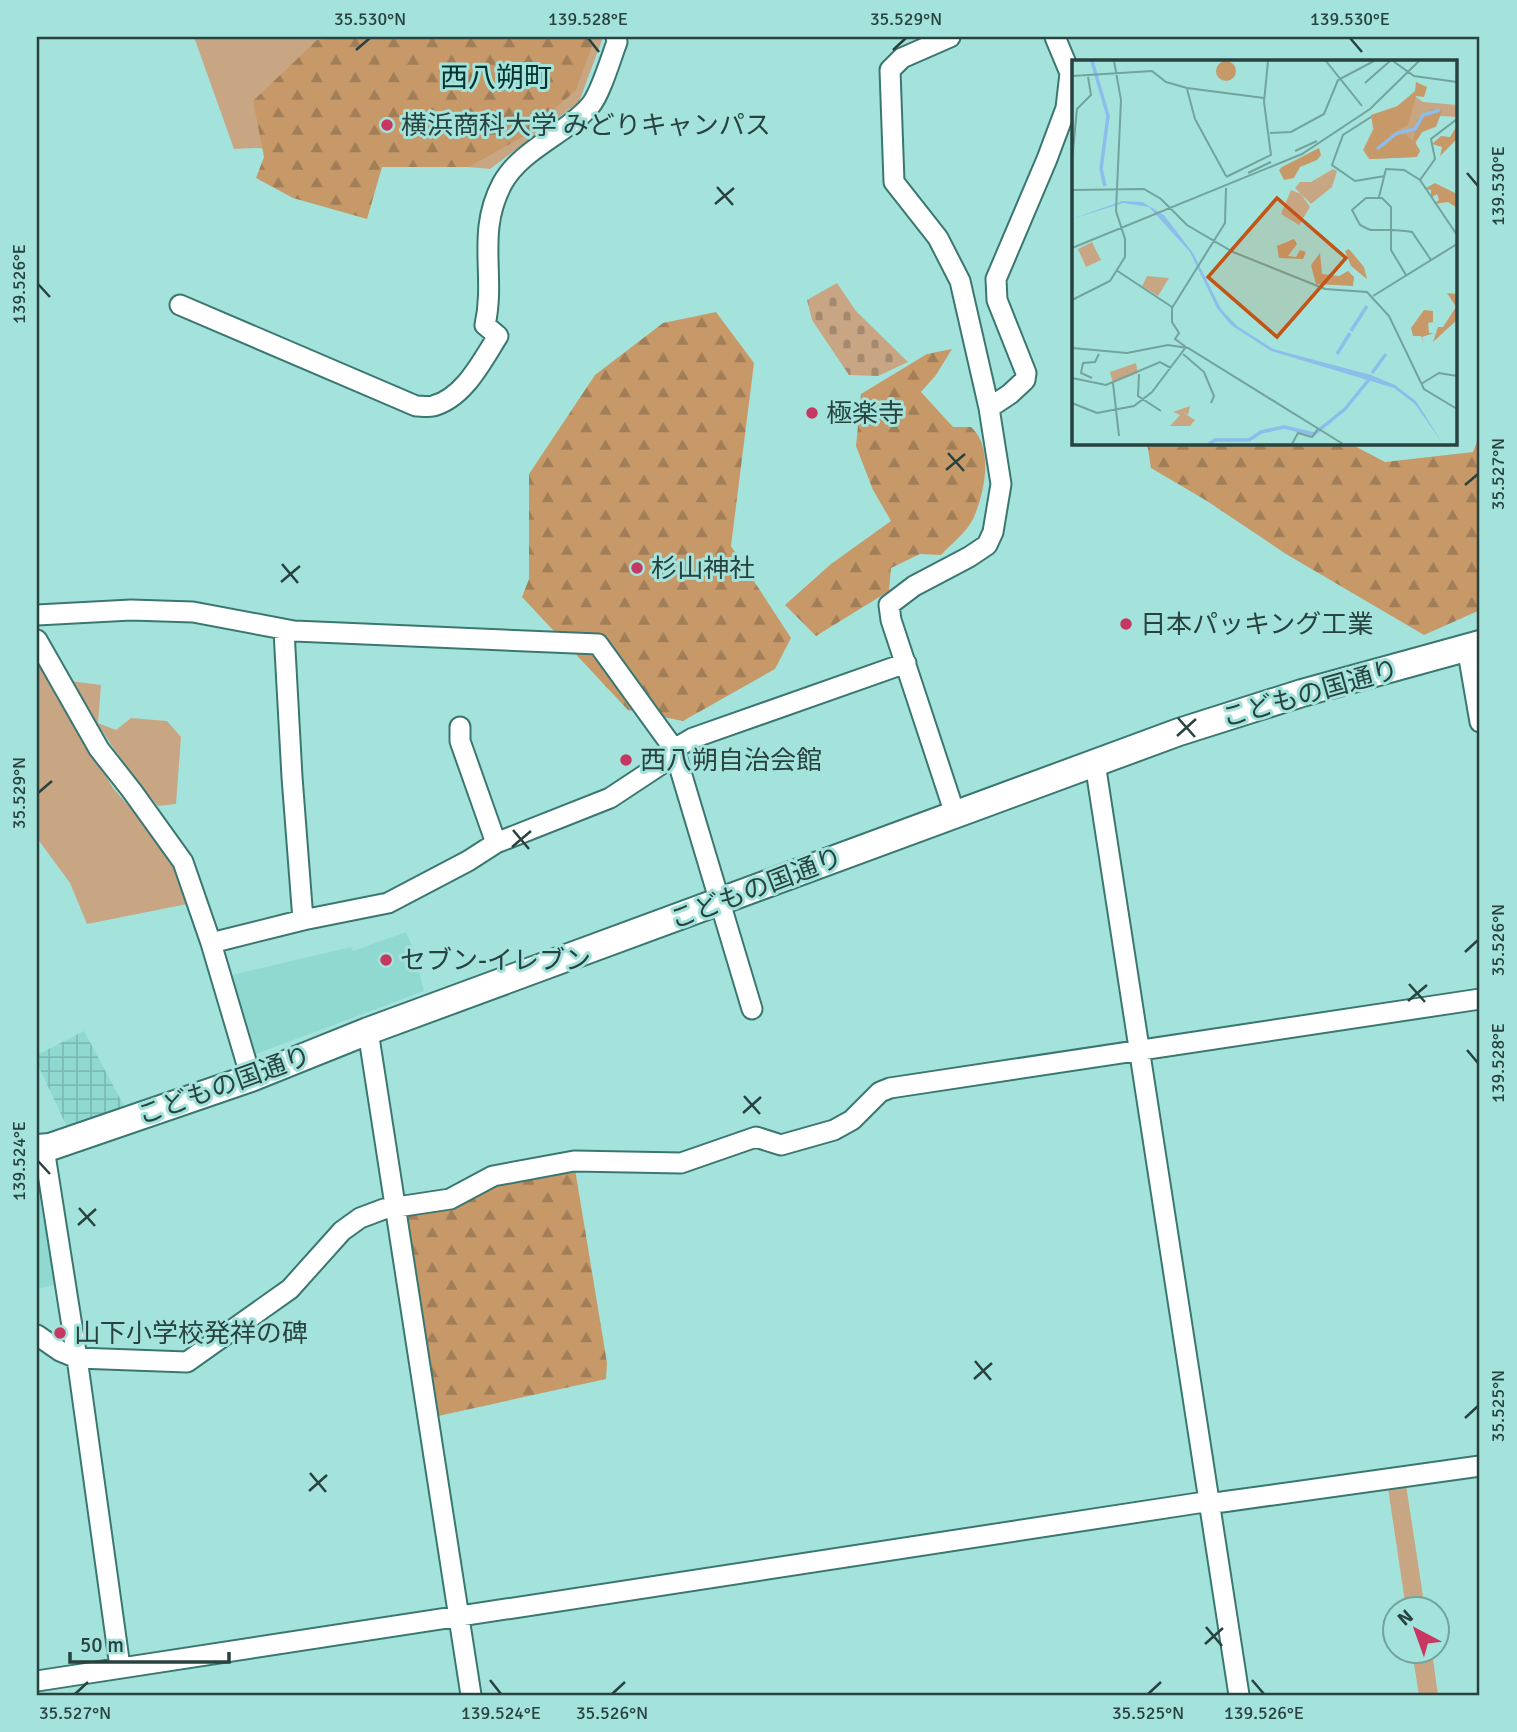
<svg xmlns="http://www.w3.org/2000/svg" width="1517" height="1732" viewBox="0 0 1517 1732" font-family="Signika,'Noto Sans JP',sans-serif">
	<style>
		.built { fill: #90d9d1 }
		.industrial { fill: url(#industrial-grid) }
		.green { fill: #c9a683 }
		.forest { fill: url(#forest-firs) }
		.cemetery { fill: url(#cemetery-stones) }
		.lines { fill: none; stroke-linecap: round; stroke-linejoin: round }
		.minor-casing { stroke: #3b7771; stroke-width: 23 }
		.secondary-casing { stroke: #3b7771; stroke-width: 30 }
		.minor { stroke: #fff; stroke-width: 19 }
		.secondary { stroke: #fff; stroke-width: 26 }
		.ticks { fill: none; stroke: #28423f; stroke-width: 2.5 }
		.poi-dot { fill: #c63762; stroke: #a4e3dc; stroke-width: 2.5 }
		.labels { text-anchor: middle; stroke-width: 6; stroke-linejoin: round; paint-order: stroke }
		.poi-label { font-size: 26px; fill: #28423f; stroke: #a4e3dc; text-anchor: start }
		.street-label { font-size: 26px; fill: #28423f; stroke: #a4e3dc }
		.neighbourhood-label { font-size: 28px; fill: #00332f; stroke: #a4e3dc }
		.inset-river { fill: none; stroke: #8cbdeb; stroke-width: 3.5 }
		.inset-road { fill: none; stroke: #72a39d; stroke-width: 2 }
		.view { fill: #c25416; fill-opacity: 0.15; stroke: #c25416; stroke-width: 3.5 }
		.inset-edge { fill: none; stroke: #28423f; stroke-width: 3.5 }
		.neatline { fill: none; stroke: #28423f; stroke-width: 2.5 }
		.ticks-label { font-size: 18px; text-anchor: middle; fill: #28423f }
	</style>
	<defs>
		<pattern id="industrial-grid" width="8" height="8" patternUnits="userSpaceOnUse" patternTransform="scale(1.75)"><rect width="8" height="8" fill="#90d9d1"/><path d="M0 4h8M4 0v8" fill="none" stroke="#7cbbb4"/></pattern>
		<pattern id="forest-firs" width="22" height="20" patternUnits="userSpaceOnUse" patternTransform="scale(1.75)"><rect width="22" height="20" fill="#c79969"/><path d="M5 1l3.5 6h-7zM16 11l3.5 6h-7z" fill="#a27e58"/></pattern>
		<pattern id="cemetery-stones" width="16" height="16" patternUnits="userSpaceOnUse" patternTransform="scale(1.75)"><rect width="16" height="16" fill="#c9a683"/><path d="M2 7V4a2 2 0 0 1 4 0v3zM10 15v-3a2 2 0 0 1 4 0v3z" fill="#a3896d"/></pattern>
	</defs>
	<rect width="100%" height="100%" fill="#a4e3dc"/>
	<path class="built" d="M 406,932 L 413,948 L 424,991 L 256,1054 L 232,975 L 351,947 L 353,951 Z
		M 37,1168 L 42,1171 L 59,1284 L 37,1289 Z"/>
	<path class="industrial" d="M 84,1031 L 124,1106 L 68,1129 L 37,1063 L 37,1055 Z"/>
	<path class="green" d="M 194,37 L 602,37 L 602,40 L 579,102 L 490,169 L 258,148 L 234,149 Z
		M 37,660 L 113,788 L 165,848 L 175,866 L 187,904 L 87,924 L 70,883 L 37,838 Z
		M 70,681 L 101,685 L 98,723 L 116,730 L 131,718 L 167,721 L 181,737 L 176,804 L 158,806 C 123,768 99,724 70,681 Z
		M 1406,1485 L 1425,1609 L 1406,1609 L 1388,1488 Z
		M 1412,1652 L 1432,1652 L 1438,1695 L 1419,1695 Z"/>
	<path class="forest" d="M 342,37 L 591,37 L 593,44 L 576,90 L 524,136 L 469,167 L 382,167 L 367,219 L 293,198 L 256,178 L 264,157 L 253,101 L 317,40 Z
		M 716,312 L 754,363 L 731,546 L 791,638 L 775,669 L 683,721 L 628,710 L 522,597 L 529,579 L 529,474 L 595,375 L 663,323 Z
		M 952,349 L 936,375 L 921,392 L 953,427 L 971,427 C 994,447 985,493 973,519 C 967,532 951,544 941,555 L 920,554 L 891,568 L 889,591 L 816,636 L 785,605 L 831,564 L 891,521 L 873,490 L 856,446 L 861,394 L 927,354 Z
		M 1480,434 L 1480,610 L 1424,635 L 1286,554 L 1207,501 L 1151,468 L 1147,443 L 1349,443 L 1385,462 L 1473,452 Z
		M 575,1169 L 607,1363 L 606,1379 L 438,1416 L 407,1214 L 457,1205 L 493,1187 Z"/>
	<path class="cemetery" d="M 837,283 L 856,311 L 908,362 L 878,376 L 849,375 L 812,320 L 807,300 Z"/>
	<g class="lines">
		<g class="minor-casing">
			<path id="minor" d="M 950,37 L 902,58 L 890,70 L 894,182 L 938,238 L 960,281 L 989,408 L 1001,484 L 993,532 L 987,545 L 969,557 L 914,586 L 889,605 L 891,620 L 955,814
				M 180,305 L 416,406 C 421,406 428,407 433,406 C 464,398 482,361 498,336 L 485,325 C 496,275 476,233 502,184 C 521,149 565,135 590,106 C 600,95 611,58 617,42 L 616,37
				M 989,408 L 1010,394 L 1025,380 L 1026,373 L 997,300 L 996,279 L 1047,159 L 1066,108 L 1070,73 L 1055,37
				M 37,615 L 131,610 L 193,612 L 294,631 L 598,644 L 674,749 L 663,763 L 610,798 L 496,843 L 468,861 L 388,903 L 303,920 L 211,943
				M 284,631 L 292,777 L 303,920
				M 37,640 L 99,749 L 132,791 L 183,862 L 211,943 L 251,1078
				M 1467,647 L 1480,722
				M 460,727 L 460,741 L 496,843
				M 1095,763 L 1239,1695
				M 752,1009 L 674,749 L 693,738 L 906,663
				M 368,1031 L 471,1695
				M 37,1149 L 46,1161 L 77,1358 L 120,1667
				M 37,1335 L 60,1351 L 77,1358 L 187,1362 L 290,1289 L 342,1231 L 360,1218 L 384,1209 L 450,1199 L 493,1176 L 574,1161 L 681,1163 L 756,1137 L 781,1145 L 834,1130 L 852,1120 L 880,1092 L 890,1088 L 1480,999
				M 37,1681 L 1198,1503 L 1222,1502 L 1480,1466"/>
		</g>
		<g class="secondary-casing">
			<path id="secondary" d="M 37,1148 L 50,1147 L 251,1078 L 368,1031 L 1179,732 L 1302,693 L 1480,644"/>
		</g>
		<use href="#minor" class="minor"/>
		<use href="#secondary" class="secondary"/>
	</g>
	<path class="ticks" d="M 588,38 L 599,52M 1350,38 L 1362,52M 356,50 L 370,38M 893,50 L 906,38M 1467,173 L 1478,186M 717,187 L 733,205M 715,204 L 734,188M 38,284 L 50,297M 948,453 L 964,471M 946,470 L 965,454M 1465,485 L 1478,474M 282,564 L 298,583M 281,582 L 300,566M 1178,718 L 1195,737M 1177,736 L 1196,719M 38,793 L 52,781M 513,830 L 529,849M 512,847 L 531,831M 1465,952 L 1478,940M 1409,984 L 1425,1002M 1408,1001 L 1427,985M 1467,1050 L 1478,1063M 744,1096 L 760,1114M 743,1113 L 761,1097M 38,1161 L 50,1174M 79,1208 L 95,1226M 78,1225 L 96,1209M 975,1361 L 991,1380M 974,1379 L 992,1363M 1465,1418 L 1478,1406M 310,1473 L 326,1492M 309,1491 L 327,1475M 1206,1627 L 1222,1646M 1205,1644 L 1223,1628M 490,1680 L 501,1694M 1252,1680 L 1264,1694M 75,1694 L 88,1682M 612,1694 L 625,1682M 1148,1694 L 1161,1682"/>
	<g class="poi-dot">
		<circle cx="387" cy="125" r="7"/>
		<circle cx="812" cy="413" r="7"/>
		<circle cx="637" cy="568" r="7"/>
		<circle cx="1126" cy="624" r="7"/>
		<circle cx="626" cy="760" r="7"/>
		<circle cx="386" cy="960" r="7"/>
		<circle cx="60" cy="1333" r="7"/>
	</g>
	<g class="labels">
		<g class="poi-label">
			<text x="401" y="134">横浜商科大学 みどりキャンパス</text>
			<text x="826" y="422">極楽寺</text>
			<text x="651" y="577">杉山神社</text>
			<text x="1140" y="633">日本パッキング工業</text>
			<text x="640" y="769">西八朔自治会館</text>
			<text x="400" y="969">セブン-イレブン</text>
			<text x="74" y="1342">山下小学校発祥の碑</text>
		</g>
		<g class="street-label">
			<text transform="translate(1310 693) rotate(-16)" y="9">こどもの国通り</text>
			<text transform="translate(756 888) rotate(-21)" y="9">こどもの国通り</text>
			<text transform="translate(224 1085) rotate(-20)" y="9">こどもの国通り</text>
		</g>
		<g class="neighbourhood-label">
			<text x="496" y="87">西八朔町</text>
		</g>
	</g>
	<g transform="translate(1072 60)">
		<rect width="385" height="385" fill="#a4e3dc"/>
		<path d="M 340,34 L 351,42 L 385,45 L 385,57 L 368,56 L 364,67 L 350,72 L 343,84 L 348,91 L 345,97 L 297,99 L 291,90 L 301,69 L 299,55 L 325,46 ZM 261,109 L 265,111 L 260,127 L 239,144 L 223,128 L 228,122 L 239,122 ZM 219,130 L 229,134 L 238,147 L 227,165 L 209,154 ZM 20,182 L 29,200 L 14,207 L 6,189 ZM 75,216 L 97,218 L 86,236 L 70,226 ZM 64,303 L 66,313 L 41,323 L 38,312 ZM 118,346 L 116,355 L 110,352 L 123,360 L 118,366 L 98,366 L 108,355 L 101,352 Z" fill="#c9a683"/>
		<path d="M144 11a10 10 0 1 1 20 0a10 10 0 1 1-20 0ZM 344,22 L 355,27 L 352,37 L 344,36 L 336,65 L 319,75 L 334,74 L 341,81 L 345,60 L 360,49 L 370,50 L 364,66 L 350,72 L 343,82 L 348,91 L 344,97 L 298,99 L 292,90 L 302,69 L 299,55 L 325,47 L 343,31 ZM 385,66 L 385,79 L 368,96 L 370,87 L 360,84 L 369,76 L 378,77 ZM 247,88 L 249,95 L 245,100 L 228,107 L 222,118 L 212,120 L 207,110 L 210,107 ZM 363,123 L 385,134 L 385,148 L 376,142 L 362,144 L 367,140 L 365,134 L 359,138 L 359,130 L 352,129 ZM 222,179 L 225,184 L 216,196 L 224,197 L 228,190 L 234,192 L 231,199 L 207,198 L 205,186 ZM 277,189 L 292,207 L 295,219 L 279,206 L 273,191 ZM 248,193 L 250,214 L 267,216 L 276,211 L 282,217 L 281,226 L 244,224 L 239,205 ZM 375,233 L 385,234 L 385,260 L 361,282 L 366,267 L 371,267 L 384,247 ZM 352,250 L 361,251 L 361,262 L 356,263 L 357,273 L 362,273 L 350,277 L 353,286 L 349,276 L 341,276 L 339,268 Z" fill="#c79969"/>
		<path d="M 50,141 L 70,142 L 92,155 L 121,193 L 149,249 L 165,266 L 201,289 L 299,315 L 323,325 L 344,341 L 371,384 L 343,344 L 322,328 L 199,291 L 159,265 L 145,248 L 118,192 L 77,147 L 51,143 L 0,159 Z" fill="#8cbdeb"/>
		<path class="inset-river" d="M 20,1 L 36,56 L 29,109 L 33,126M 305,89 L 325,73 L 343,69 L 351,55 L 368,50M 279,271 L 295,246M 265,294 L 278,273M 300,313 L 314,294M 137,384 L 143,380 L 177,380 L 189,372 L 212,367 L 242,374 L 273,349 L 299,317"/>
		<path class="inset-road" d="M 254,1 L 290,46M 321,1 L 342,16 L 385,22M 0,16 L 80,11 L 94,22 L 115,28 L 192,38M 293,23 L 318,1M 115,29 L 123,59 L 154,116M 299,57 L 271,75 L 260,105 L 283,121 L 313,116M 198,73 L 219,72 L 252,54 L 266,20 L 302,1M 223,91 L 245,81M 0,101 L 5,49 L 19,35 L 16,17M 176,113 L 199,102M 154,117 L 199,95 L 192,42 L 196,1M 348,120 L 363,99 L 359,79 L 385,59M 0,130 L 72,129 L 89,139 L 115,165 L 161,192 L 253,229 L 295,232 L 317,256 L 352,329 L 385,349M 307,137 L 314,109 L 332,110 L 348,120 L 385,175M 0,188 L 230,94 L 298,49 L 347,1M 44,210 L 100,247M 334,215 L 319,190 L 319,147 L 310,138 L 294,138 L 280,150 L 288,165 L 296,169 L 299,170 L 320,170 L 334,171 L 340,172 L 359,200M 301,236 L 385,184M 0,240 L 38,221 L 53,197 L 53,179 L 44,151 L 49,40 L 42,1M 114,287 L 103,279 L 107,273 L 100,262 L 100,248 L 153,163 L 154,128M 0,288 L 55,293 L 96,285 L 116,288 L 271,384M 111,294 L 132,312 L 142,336 L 139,343M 67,314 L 66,336 L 89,351M 0,318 L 34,325 L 88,302 L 99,308M 20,318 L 9,313 L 11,303 L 23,302 L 27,294M 41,323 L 47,376M 349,324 L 367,313 L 385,316M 0,343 L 25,353 L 62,346 L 80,332 L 114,287M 220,384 L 226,373 L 240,377 L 246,369"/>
		<path class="view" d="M 205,138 L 274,198 L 205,277 L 136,217 Z"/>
		<rect width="385" height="385" class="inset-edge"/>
	</g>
	<rect width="1517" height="1732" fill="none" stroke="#a4e3dc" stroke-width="77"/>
	<g transform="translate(1416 1630) rotate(319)"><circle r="33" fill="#a4e3dc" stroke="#72a39d" stroke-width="2"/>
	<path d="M0-5L12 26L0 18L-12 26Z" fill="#c63762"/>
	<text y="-10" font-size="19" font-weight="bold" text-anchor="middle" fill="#28423f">N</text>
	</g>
	<path d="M70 1652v10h159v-10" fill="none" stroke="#28423f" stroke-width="3.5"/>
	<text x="80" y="1652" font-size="21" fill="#28423f" stroke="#a4e3dc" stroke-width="5" paint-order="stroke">50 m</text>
	<rect x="38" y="38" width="1440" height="1656" class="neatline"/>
	<g class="ticks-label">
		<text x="370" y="25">35.530°N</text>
		<text x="588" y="25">139.528°E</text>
		<text x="906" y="25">35.529°N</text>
		<text x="1350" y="25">139.530°E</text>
		<text transform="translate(1498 186) rotate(-90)" y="6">139.530°E</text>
		<text transform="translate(19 284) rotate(-90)" y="6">139.526°E</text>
		<text transform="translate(1498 474) rotate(-90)" y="6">35.527°N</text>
		<text transform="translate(19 793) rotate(-90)" y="6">35.529°N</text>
		<text transform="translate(1498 940) rotate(-90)" y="6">35.526°N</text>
		<text transform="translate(1498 1063) rotate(-90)" y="6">139.528°E</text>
		<text transform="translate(19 1161) rotate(-90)" y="6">139.524°E</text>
		<text transform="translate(1498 1406) rotate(-90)" y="6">35.525°N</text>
		<text x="75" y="1719">35.527°N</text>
		<text x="501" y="1719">139.524°E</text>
		<text x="612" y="1719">35.526°N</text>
		<text x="1148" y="1719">35.525°N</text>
		<text x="1264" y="1719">139.526°E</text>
	</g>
</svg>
